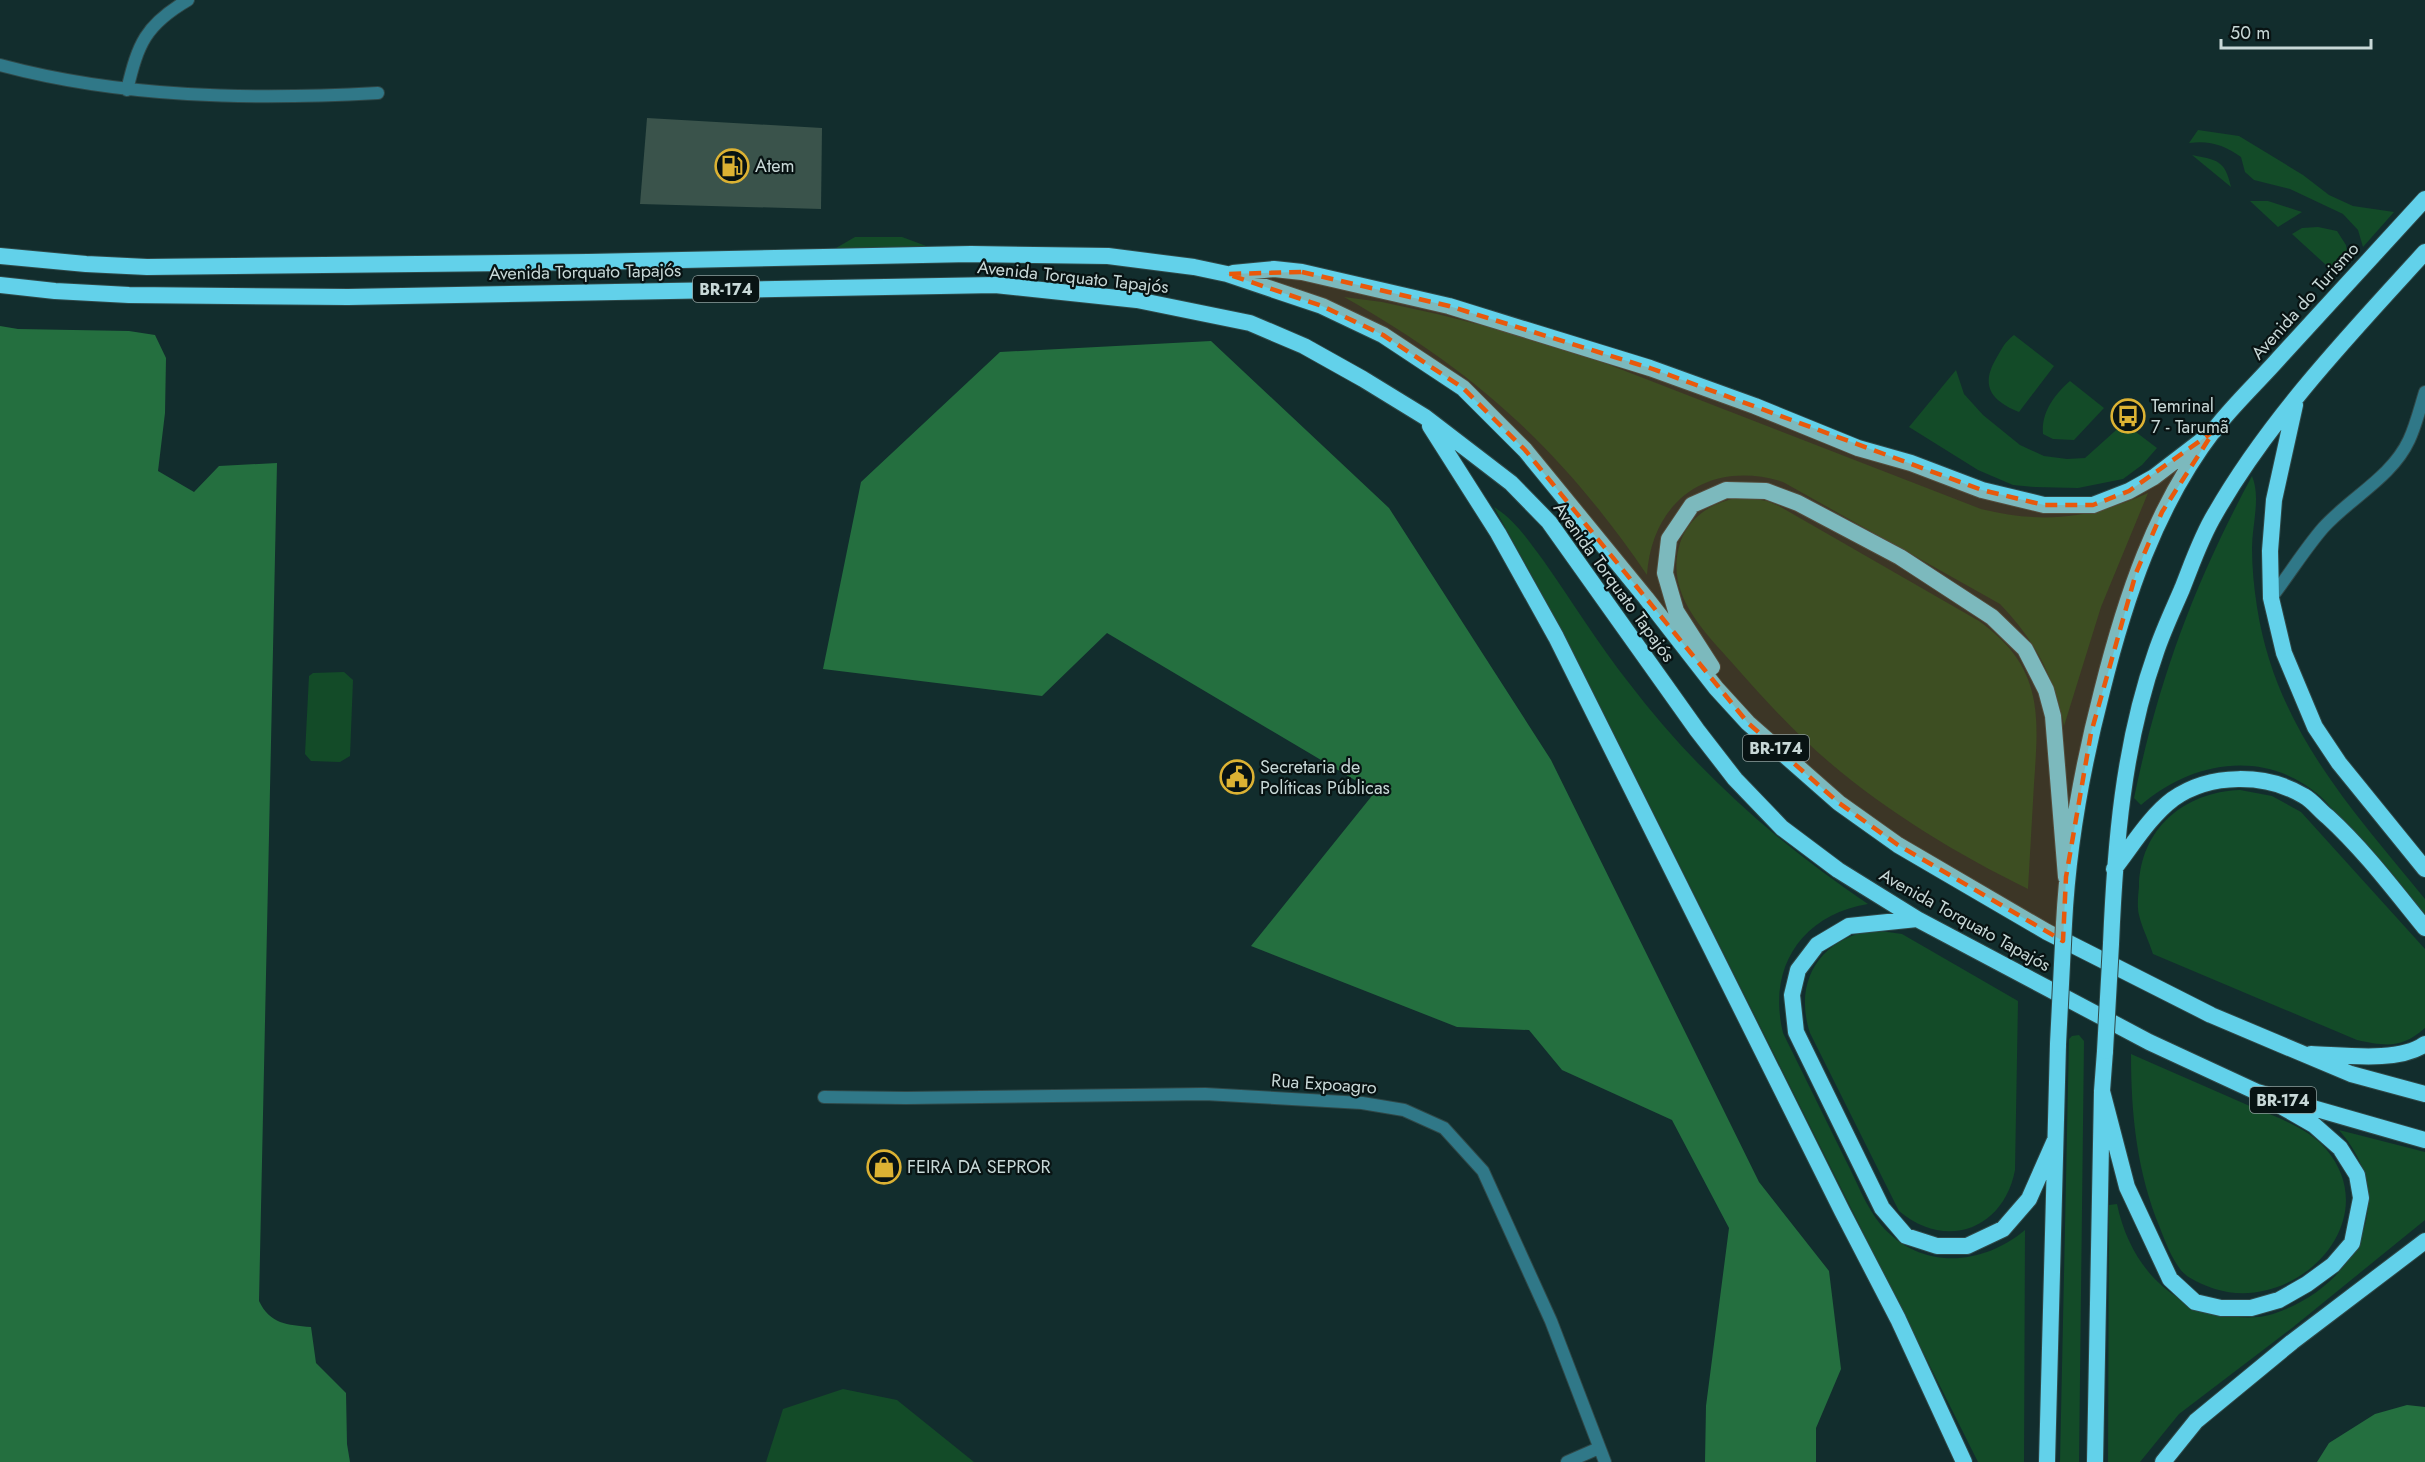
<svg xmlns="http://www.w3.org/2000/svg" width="2425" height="1462" viewBox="0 0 2425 1462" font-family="Jost,sans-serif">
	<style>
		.green { fill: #134b28 }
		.forest { fill: #246f3f }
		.building { fill: #3a534b }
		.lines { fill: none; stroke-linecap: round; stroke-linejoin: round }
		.minor-casing { stroke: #2f4848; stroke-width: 14 }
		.trunk-casing { stroke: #2f4848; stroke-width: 18 }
		.minor { stroke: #307888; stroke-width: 12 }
		.trunk { stroke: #62d1ea; stroke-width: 16 }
		.trunk-bridge-casing { stroke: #2f4848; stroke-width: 18; stroke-linecap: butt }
		.trunk-bridge { stroke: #62d1ea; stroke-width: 16 }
		.marked { fill: #e8590c; fill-opacity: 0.2; stroke: #e8590c; stroke-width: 4.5; stroke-dasharray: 12 8; stroke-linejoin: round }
		.labels { text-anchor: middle; stroke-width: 4.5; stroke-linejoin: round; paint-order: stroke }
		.shield { fill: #081313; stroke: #8e9d9c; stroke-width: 1.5 }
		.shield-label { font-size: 16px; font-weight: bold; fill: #c8d8d7 }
		.poi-label { font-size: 18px; fill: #c8d8d7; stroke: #081313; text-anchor: start }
		.street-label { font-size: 18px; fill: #c8d8d7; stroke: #081313 }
	</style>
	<rect width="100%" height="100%" fill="#122d2d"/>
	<path class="green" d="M 2198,130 L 2239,136 L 2303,175 L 2329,195 L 2353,206 L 2394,212 L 2363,247 L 2358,230 L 2343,214 L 2290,189 L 2254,180 L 2245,172 L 2241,157 C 2225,145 2209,140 2189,143 Z
		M 2192,155 C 2217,160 2225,160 2231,187 Z
		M 2250,201 L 2268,201 L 2302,212 L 2278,227 Z
		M 2318,227 L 2337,231 L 2346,245 L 2349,264 L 2337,275 L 2292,234 L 2302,228 Z
		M 855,237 L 902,237 L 956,257 L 824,255 Z
		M 1344,297 L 1382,302 L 1437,314 L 1493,328 L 1602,362 L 1981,509 C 2042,524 2090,519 2148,493 L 2101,607 L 2064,726 C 2055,678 2034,639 2000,604 L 1783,482 C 1711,459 1652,499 1647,575 C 1562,450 1475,371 1344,297 Z
		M 2014,335 L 2054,366 L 2019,412 C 1990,400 1980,385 1997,357 C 2003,347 2004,343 2014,335 Z
		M 1956,370 L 1964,394 L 1983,415 L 2020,445 L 2044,456 L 2067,459 L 2085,458 L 2124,423 L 2157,448 L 2142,465 L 2123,479 L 2078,488 L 2035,487 L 2013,485 L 1978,470 L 1909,427 Z
		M 2070,381 L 2104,408 L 2074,440 L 2053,439 L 2043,434 C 2041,412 2055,394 2070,381 Z
		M 2252,476 C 2261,498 2252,525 2252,548 C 2252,568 2254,588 2257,607 C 2276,729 2351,808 2425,899 L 2425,917 C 2401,889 2377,862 2353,834 C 2342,822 2332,807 2320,796 C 2265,748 2192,761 2141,805 L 2134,798 C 2159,678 2194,584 2252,476 Z
		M 1742,497 L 1767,501 L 1779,506 L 1979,621 C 2043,667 2039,713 2034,784 C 2032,819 2030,854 2028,889 C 1957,854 1889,813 1829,762 C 1795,733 1764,699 1734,665 C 1704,631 1664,594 1680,543 C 1689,516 1714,501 1742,497 Z
		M 1494,507 C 1516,521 1527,539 1543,560 C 1572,601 1598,644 1629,683 C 1696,771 1777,843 1868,904 C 1802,915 1767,967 1783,1033 C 1804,1076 1825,1118 1846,1161 C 1857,1182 1866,1207 1881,1225 C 1921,1271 1982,1266 2025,1230 L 2024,1462 L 1978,1462 L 1565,636 Z
		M 344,672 L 353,680 L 350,756 L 340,762 L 311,761 L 305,754 L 309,676 L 313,673 Z
		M 2240,790 L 2272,796 L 2301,812 L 2425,949 L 2425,1028 C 2401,1049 2386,1046 2357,1040 L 2153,954 C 2149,941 2142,928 2139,915 C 2137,907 2138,896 2139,887 C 2140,829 2184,792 2240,790 Z
		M 1873,930 L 1902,934 L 2018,1001 L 2015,1170 C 2004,1229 1946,1251 1899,1211 L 1810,1033 C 1793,981 1820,939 1873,930 Z
		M 2079,1035 L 2084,1041 L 2079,1462 L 2060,1462 L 2069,1039 L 2072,1036 Z
		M 2131,1054 C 2171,1072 2212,1089 2252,1107 C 2278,1118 2307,1127 2326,1149 C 2387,1221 2296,1314 2215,1289 C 2204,1285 2187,1279 2180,1269 C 2171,1257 2165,1241 2160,1228 C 2137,1172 2131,1115 2131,1054 Z
		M 2339,1130 L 2425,1152 L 2425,1220 L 2292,1328 L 2179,1414 L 2140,1462 L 2108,1462 L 2109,1205 L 2117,1204 C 2129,1261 2165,1304 2223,1315 C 2238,1318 2258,1319 2273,1314 C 2355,1287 2402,1201 2339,1130 Z
		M 843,1389 L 897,1400 L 974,1462 L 766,1462 L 783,1409 Z"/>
	<path class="forest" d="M 0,326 L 18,329 L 129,331 L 155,335 L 166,358 L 165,413 L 158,471 L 194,492 L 219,466 L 277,463 L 259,1301 C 270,1324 287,1325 311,1327 L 316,1363 L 346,1393 L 347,1444 L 350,1462 L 0,1462 Z
		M 1211,341 L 1389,508 L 1551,760 L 1759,1182 L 1829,1271 L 1841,1369 L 1816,1428 L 1816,1462 L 1705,1462 L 1706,1406 L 1729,1228 L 1672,1120 L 1562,1070 L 1529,1030 L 1457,1027 L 1251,946 L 1375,792 L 1107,633 L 1042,696 L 823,669 L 861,482 L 1000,352 Z
		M 2407,1405 L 2425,1407 L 2425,1462 L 2317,1462 L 2329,1443 L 2375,1414 Z"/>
	<path class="building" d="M 647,118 L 822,128 L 821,209 L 640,204 Z"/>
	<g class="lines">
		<g class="minor-casing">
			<path id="minor" d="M 0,65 C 123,98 251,100 378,93
				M 127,90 C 138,44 145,25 188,0
				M 2271,598 C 2289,575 2304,550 2323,528 C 2350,498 2392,477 2409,440 C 2416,425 2420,408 2425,392
				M 824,1097 L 906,1098 L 1205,1094 L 1362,1103 L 1404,1110 L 1444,1128 L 1483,1171 L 1551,1321 L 1605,1462
				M 1567,1462 L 1599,1448"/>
		</g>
		<g class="trunk-casing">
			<path id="trunk" d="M 0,256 L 86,264 L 147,267 L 588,262 L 971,254 L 1108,256 L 1194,267 L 1227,274 L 1322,306 L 1383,335 L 1463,388 L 1525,450 L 1646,598 L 1716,688 L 1748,723 L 1839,803 L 1898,845 L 2047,932 L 2211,1015 L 2351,1074 L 2425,1094
				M 1233,273 L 1274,269 L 1302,272 L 1449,306 L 1650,368 L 1755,406 L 1858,448 L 1911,463 L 1982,490 L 2044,505 L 2093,505 L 2129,491 L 2154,477 L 2214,431
				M 0,285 L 55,291 L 129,295 L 348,297 L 995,285 L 1137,300 L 1250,323 L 1304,346 L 1363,379 L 1425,417 L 1511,483 L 1549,522 L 1697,730 L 1735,779 L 1782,828 L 1838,870 L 1917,919 L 2149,1042 L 2257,1092 L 2425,1140
				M 2295,405 L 2274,500 L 2270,551 L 2271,598 L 2284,653 L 2315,727 L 2339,763 L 2425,869
				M 1430,426 L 1498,533 L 1556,637 L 1842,1211 L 1898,1319 L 1964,1462
				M 1712,667 L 1676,611 L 1665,573 L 1669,539 L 1692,505 L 1726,490 L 1766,491 L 1798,503 L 1900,557 L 1992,617 L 2025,649 L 2046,690 L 2053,716 L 2066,877
				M 2114,869 C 2132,846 2150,816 2173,799 C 2210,773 2266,773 2304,796 C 2313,801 2320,811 2328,817 C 2364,850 2394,890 2425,928
				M 1917,919 L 1849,926 L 1817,945 L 1798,970 L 1792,995 L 1796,1032 L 1882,1208 L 1906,1236 L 1937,1246 L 1967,1246 L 2003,1229 L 2029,1199 L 2055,1140
				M 2064,924 C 2068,845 2082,768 2102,691 C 2125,599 2155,507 2214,430 C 2234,404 2259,381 2281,356 C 2329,304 2377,252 2425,199
				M 2111,944 C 2115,846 2123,745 2156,652 C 2163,631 2173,610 2182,589 C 2192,564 2201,537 2215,514 C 2270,418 2351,333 2425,252
				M 2311,1054 C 2343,1055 2399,1063 2425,1044
				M 2102,1091 L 2127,1187 L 2170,1279 L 2195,1302 L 2221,1308 L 2251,1308 L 2279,1300 L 2307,1284 L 2333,1265 L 2352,1243 L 2361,1198 L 2357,1175 L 2340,1148 L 2314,1125 L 2279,1105
				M 2047,1462 L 2058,1044
				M 2095,1462 L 2102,1091 L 2105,1051
				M 2163,1462 L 2196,1421 L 2292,1342 L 2425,1241"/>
		</g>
		<use href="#minor" class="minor"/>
		<use href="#trunk" class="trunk"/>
		<g class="trunk-bridge-casing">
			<path id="trunk-bridge" d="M 2058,1044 L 2064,924
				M 2105,1051 L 2111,944"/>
		</g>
		<use href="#trunk-bridge" class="trunk-bridge"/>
	</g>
	<path class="marked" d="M 1302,272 L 1449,306 L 1650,368 L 1982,490 L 2044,505 L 2093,505 L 2129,491 L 2214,431 L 2162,512 L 2136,573 L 2091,733 L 2066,877 L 2063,941 L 1898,845 L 1839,803 L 1748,723 L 1525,450 L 1463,388 L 1383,335 L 1322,306 L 1227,274 Z"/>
	<defs>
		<g id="fuel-ring" transform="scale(1.725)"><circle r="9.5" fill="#081313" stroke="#dcb233" stroke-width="1.5"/><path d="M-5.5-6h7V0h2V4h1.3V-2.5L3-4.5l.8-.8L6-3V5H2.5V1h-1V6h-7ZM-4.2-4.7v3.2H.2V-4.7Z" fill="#dcb233"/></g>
		<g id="bus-ring" transform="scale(1.725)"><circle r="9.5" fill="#081313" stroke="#dcb233" stroke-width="1.5"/><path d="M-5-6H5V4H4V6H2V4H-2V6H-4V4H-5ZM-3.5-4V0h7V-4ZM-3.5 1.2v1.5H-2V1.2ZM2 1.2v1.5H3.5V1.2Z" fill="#dcb233"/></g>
		<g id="civic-ring" transform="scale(1.725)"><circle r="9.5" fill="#081313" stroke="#dcb233" stroke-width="1.5"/><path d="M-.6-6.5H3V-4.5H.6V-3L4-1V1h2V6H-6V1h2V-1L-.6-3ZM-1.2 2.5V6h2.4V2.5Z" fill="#dcb233"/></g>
		<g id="shop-ring" transform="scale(1.725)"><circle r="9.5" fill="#081313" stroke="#dcb233" stroke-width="1.5"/><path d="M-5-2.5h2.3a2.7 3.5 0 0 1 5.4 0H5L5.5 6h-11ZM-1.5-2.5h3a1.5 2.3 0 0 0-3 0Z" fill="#dcb233"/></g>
	</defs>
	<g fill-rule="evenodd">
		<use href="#fuel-ring" x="732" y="166"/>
		<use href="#bus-ring" x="2128" y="416"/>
		<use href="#civic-ring" x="1237" y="777"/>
		<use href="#shop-ring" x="884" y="1167"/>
	</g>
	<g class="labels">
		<g class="shield">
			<rect x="693" y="276" width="66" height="26" rx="4.5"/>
			<rect x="1743" y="735" width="66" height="26" rx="4.5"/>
			<rect x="2250" y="1087" width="66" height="26" rx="4.5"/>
		</g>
		<g class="shield-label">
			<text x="726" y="295">BR-174</text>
			<text x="1776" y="754">BR-174</text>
			<text x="2283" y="1106">BR-174</text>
		</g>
		<g class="poi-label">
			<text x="755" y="172">Atem</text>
			<text x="2151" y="412">Temrinal<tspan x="2151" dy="21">7 - Tarumã</tspan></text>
			<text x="1260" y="773">Secretaria de<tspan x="1260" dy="21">Políticas Públicas</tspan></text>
			<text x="907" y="1173">FEIRA DA SEPROR</text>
		</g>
		<g class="street-label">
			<text transform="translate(585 272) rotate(-1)" y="6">Avenida Torquato Tapajós</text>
			<text transform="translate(1073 277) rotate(6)" y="6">Avenida Torquato Tapajós</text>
			<text transform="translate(2305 301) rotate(-48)" y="6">Avenida do Turismo</text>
			<text transform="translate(1614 582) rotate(54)" y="6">Avenida Torquato Tapajós</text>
			<text transform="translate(1965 920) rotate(29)" y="6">Avenida Torquato Tapajós</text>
			<text transform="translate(1324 1084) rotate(4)" y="6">Rua Expoagro</text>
		</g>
	</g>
	<path d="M2221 39v9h150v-9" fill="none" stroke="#c8d8d7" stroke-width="3"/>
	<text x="2230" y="39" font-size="18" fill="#c8d8d7" stroke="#081313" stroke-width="4.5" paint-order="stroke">50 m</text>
</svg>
